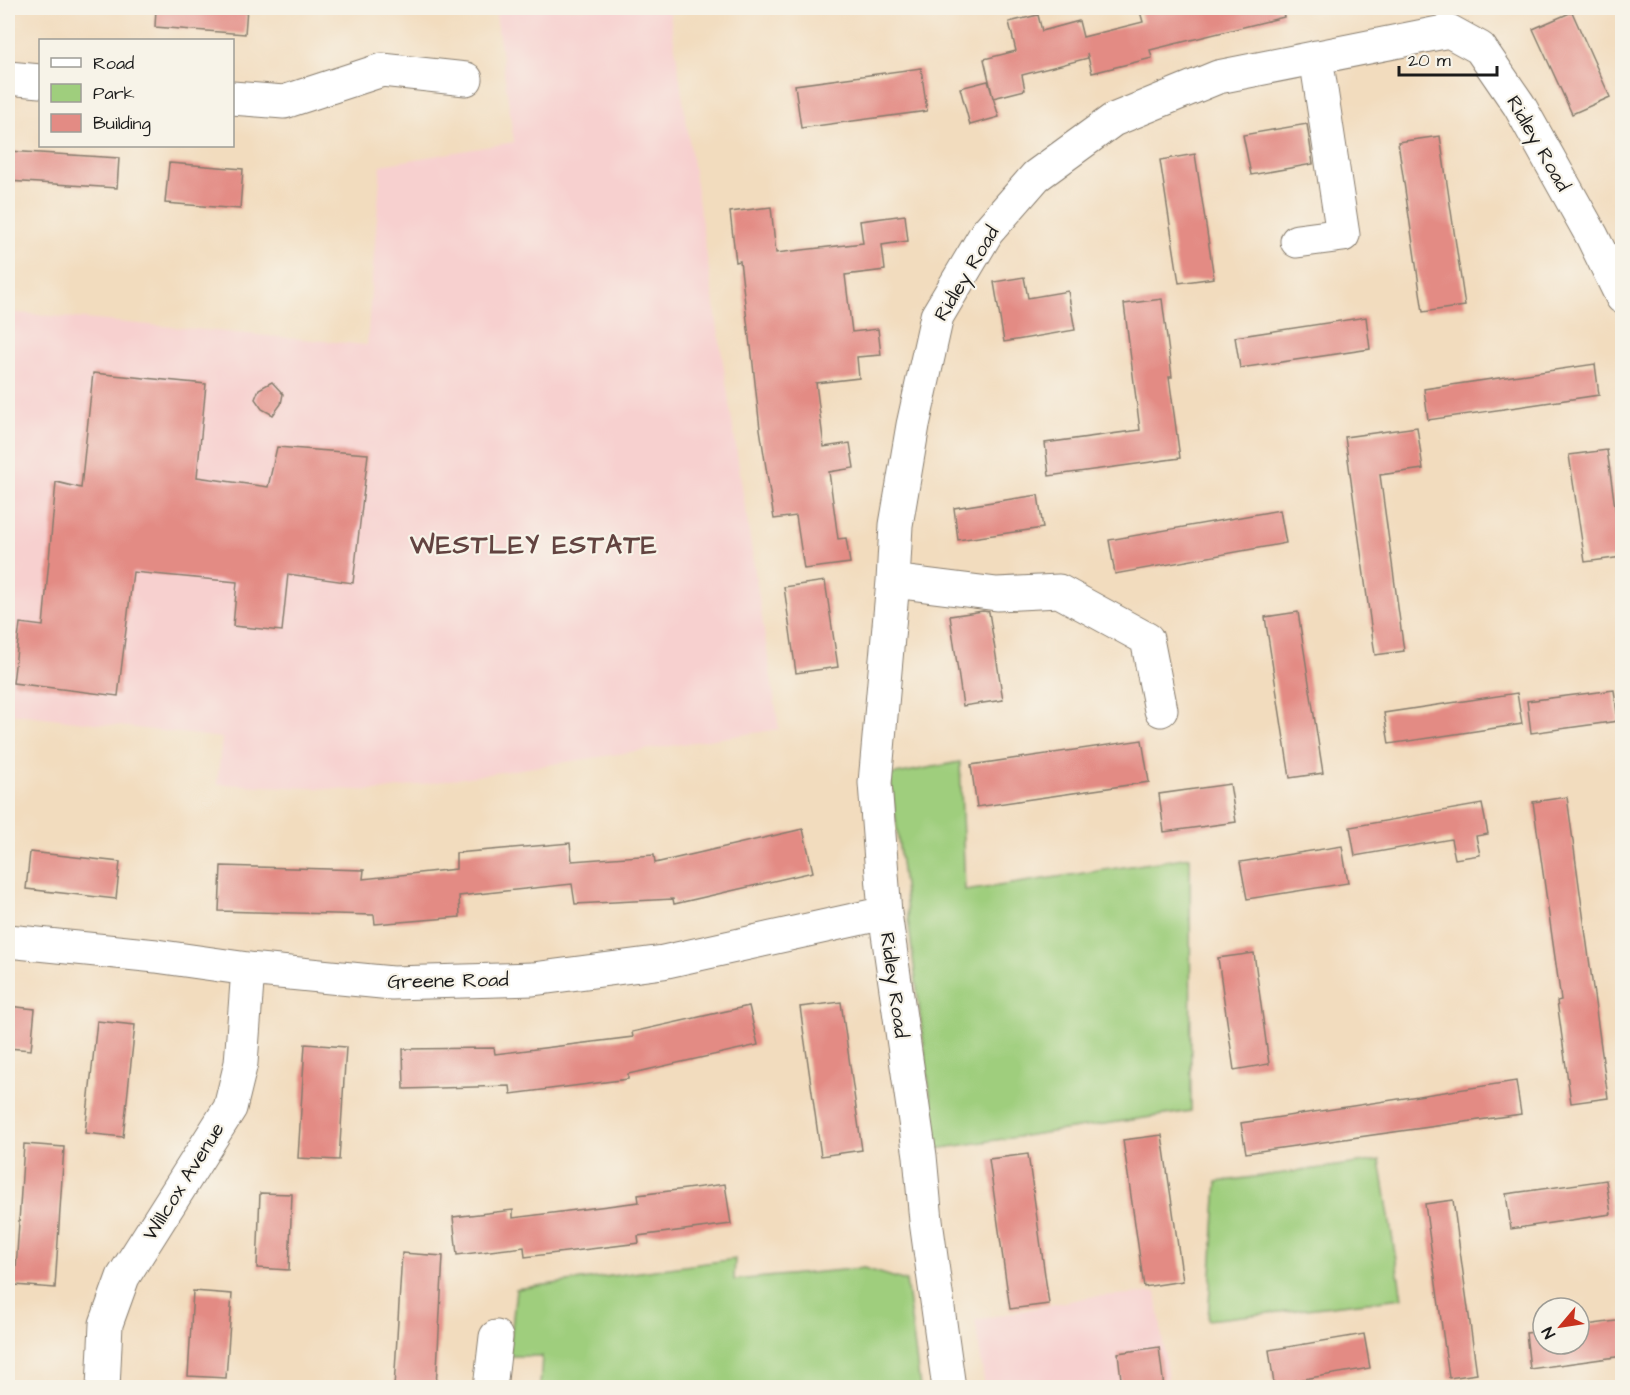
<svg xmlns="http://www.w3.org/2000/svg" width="1630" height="1395" viewBox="0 0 1630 1395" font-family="'Architects Daughter',sans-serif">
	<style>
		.built { fill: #f7d0cf }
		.green { fill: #9fce7d; stroke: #5e754c; stroke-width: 1.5 }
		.building { fill: #e38b84 }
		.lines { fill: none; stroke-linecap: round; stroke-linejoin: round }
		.minor-casing { stroke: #877c6d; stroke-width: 35 }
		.minor { stroke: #fff; stroke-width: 33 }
		.labels { text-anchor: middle; stroke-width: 4.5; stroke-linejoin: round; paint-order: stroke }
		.street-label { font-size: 20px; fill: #1c1c1c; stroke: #f7f3e8 }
		.district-label { font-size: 26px; font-weight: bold; letter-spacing: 1.5px; fill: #624340; stroke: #f7f3e8 }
	</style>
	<rect width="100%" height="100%" fill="#f7f3e8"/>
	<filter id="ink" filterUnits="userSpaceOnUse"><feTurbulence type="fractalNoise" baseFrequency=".0167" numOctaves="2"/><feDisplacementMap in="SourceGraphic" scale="12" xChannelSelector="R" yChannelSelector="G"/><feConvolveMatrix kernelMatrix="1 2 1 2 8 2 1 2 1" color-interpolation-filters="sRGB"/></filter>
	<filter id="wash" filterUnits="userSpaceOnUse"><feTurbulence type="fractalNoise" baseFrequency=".008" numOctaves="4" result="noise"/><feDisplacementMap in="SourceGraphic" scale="24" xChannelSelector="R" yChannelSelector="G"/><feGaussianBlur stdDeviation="1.35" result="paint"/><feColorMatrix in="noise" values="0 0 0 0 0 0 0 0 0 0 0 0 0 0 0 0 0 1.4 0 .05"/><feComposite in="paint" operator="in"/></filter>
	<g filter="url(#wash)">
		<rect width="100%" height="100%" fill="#f2dcbe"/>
		<path class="built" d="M 495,8 L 669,8 L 779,729 L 379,791 L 217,784 L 222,738 L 8,713 L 8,312 L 367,345 L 381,165 L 514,142 Z
			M 1156,1292 L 1169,1387 L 985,1387 L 975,1320 L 1089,1297 Z"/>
		<path class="green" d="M 960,762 L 965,891 L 1190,857 L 1191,1111 L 937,1149 L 890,775 Z
			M 1380,1160 L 1402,1298 L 1208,1320 L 1217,1182 Z
			M 735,1259 L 734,1280 L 864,1268 L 906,1281 L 920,1387 L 540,1387 L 542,1356 L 509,1356 L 516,1289 Z"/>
		<g id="blocks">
			<path class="building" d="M 156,8 L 247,8 L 245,34 L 155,27 Z
				M 1139,8 L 1282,8 L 1284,17 L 1150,50 L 1152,58 L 1092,73 L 1087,53 L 1088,58 L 1022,75 L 1025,90 L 993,98 L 984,59 L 1016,51 L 1009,22 L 1038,15 L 1042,31 L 1079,21 L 1083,37 L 1143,22 Z
				M 1572,12 L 1610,97 L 1572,114 L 1533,29 Z
				M 921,68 L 927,111 L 801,128 L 795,85 Z
				M 988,81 L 999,117 L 970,125 L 960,88 Z
				M 1307,124 L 1313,164 L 1251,175 L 1243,135 Z
				M 1440,136 L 1465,306 L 1423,312 L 1398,142 Z
				M 8,151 L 119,158 L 117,188 L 8,181 Z
				M 1195,154 L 1214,278 L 1179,283 L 1160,160 Z
				M 169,163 L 243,169 L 240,209 L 165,203 Z
				M 771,207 L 776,253 L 863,243 L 860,221 L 905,215 L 908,241 L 882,245 L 885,270 L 845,275 L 852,332 L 878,329 L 881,355 L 857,357 L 859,378 L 816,383 L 824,447 L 850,443 L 854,468 L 829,472 L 838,539 L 846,538 L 850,563 L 804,569 L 796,516 L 774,519 L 760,429 L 751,346 L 750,346 L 740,261 L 736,262 L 730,212 Z
				M 1024,277 L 1028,298 L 1068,291 L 1075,330 L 1004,342 L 994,282 Z
				M 1162,299 L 1172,377 L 1169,377 L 1180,458 L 1049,476 L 1045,443 L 1140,430 L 1124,304 Z
				M 1366,317 L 1370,349 L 1240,368 L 1235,337 Z
				M 1595,364 L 1599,395 L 1428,420 L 1424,389 Z
				M 93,373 L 206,384 L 197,477 L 268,487 L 277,447 L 368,454 L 353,583 L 288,574 L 282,631 L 233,626 L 237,582 L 133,572 L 118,696 L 13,683 L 20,623 L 43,626 L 56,482 L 81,488 Z
				M 272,382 L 283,394 L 281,404 L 273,415 L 262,409 L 255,399 L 259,389 Z
				M 1417,427 L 1423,469 L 1380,475 L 1404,651 L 1375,655 L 1345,437 Z
				M 1607,450 L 1622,557 L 1585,562 L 1569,455 Z
				M 1038,495 L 1043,528 L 958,540 L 954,508 Z
				M 1280,510 L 1286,543 L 1115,574 L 1109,540 Z
				M 825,581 L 838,667 L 796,673 L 784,587 Z
				M 983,611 L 989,612 L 1003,700 L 963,706 L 950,616 Z
				M 1298,612 L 1323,773 L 1290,778 L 1265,617 Z
				M 1614,690 L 1618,721 L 1531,733 L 1527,701 Z
				M 1517,693 L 1522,724 L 1389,744 L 1384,713 Z
				M 1142,740 L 1149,782 L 977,807 L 971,765 Z
				M 1230,784 L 1236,822 L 1164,832 L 1159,794 Z
				M 1567,797 L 1608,1098 L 1571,1103 L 1557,1001 L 1561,1000 L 1533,802 Z
				M 1482,804 L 1488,834 L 1476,836 L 1480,855 L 1455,859 L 1451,839 L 1355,856 L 1350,827 Z
				M 803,829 L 813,872 L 674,904 L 673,899 L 575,904 L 572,884 L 459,896 L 460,917 L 375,924 L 374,915 L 219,911 L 221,866 L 364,870 L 363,879 L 456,869 L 456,853 L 570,843 L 572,861 L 654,855 L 655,863 Z
				M 1342,846 L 1348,883 L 1247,899 L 1240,862 Z
				M 30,852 L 120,862 L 116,899 L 26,889 Z
				M 1254,953 L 1269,1064 L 1234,1070 L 1218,958 Z
				M 841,1002 L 862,1150 L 821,1156 L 800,1007 Z
				M 8,1006 L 35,1009 L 31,1050 L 8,1048 Z
				M 749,1006 L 758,1045 L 628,1074 L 628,1079 L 511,1094 L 510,1086 L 404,1089 L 403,1049 L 494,1048 L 495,1054 L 633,1037 L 632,1032 Z
				M 97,1021 L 135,1025 L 123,1137 L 85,1133 Z
				M 305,1044 L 346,1047 L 339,1160 L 298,1158 Z
				M 1516,1081 L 1521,1114 L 1246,1153 L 1241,1123 Z
				M 1162,1135 L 1183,1281 L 1144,1287 L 1123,1140 Z
				M 24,1144 L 64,1147 L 55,1288 L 15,1285 Z
				M 1028,1154 L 1049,1304 L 1010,1309 L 989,1159 Z
				M 1606,1180 L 1611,1214 L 1511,1229 L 1506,1194 Z
				M 725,1184 L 731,1224 L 638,1236 L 639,1243 L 525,1257 L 524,1247 L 457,1255 L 453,1217 L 513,1210 L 513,1218 L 639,1202 L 638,1195 Z
				M 260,1193 L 292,1194 L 289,1270 L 257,1268 Z
				M 1453,1200 L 1477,1374 L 1449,1378 L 1425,1204 Z
				M 402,1253 L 443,1256 L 436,1388 L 394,1388 Z
				M 193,1291 L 232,1294 L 226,1378 L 188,1376 Z
				M 1623,1320 L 1623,1356 L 1530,1369 L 1526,1333 L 1543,1331 L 1543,1344 L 1579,1344 L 1579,1326 Z
				M 1364,1334 L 1370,1368 L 1274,1384 L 1269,1350 Z
				M 1159,1347 L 1164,1388 L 1122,1388 L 1118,1353 Z"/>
		</g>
	</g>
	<g filter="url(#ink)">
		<use href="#blocks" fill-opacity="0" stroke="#877c6d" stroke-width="1.5"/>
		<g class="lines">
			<g class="minor-casing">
				<path id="minor" d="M 8,78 L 40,81
					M 232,98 L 284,102 L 382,70 L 466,79
					M 1297,241 L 1343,235 L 1316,57
					M 893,581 L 997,594 L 1059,591 L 1147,639 L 1161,710
					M 8,941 L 156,956 L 248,969 L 392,983 L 533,979 L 663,962 L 885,913
					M 103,1388 L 106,1324 L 123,1277 L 230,1108 L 241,1063 L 248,969
					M 490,1388 L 496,1337
					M 949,1388 L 926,1221 L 920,1156 L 885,913 L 875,783 L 893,581 L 896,525 L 913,425 L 937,316 L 987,232 L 1036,176 L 1113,120 L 1218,77 L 1449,31 L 1480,48 L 1519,105 L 1592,236 L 1622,297"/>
			</g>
			<use href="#minor" class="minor"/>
		</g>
	</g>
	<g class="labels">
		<g class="street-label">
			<text transform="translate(1539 143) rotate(60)" y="7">Ridley Road</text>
			<text transform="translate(966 273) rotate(-59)" y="7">Ridley Road</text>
			<text transform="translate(448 980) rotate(-1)" y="7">Greene Road</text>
			<text transform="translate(895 985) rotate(82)" y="7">Ridley Road</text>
			<text transform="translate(183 1181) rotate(-58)" y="7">Willcox Avenue</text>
		</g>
		<g class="district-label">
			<text x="534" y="553">WESTLEY ESTATE</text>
		</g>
	</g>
	<rect width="1630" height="1395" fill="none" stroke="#f7f3e8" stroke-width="30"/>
	<rect x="39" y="39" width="195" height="108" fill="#f7f3e8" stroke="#9f9d96" stroke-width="1.5"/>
	<rect x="51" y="58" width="30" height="9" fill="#ffffff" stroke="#9f9d96" stroke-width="1.5"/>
	<text x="93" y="69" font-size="18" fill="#1c1c1c">Road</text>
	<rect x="51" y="84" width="30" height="18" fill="#9fce7d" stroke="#9f9d96" stroke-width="1.5"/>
	<text x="93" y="99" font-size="18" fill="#1c1c1c">Park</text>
	<rect x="51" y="114" width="30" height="18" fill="#e38b84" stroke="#9f9d96" stroke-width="1.5"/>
	<text x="93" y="129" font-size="18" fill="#1c1c1c">Building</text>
	<g transform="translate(1561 1326) rotate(241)"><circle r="28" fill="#f7f3e8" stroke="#9f9d96" stroke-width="1.5"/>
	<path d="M0-4.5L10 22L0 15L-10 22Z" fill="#c8321e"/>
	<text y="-9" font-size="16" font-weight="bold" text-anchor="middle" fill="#1c1c1c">N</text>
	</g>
	<path d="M1399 66v9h98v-9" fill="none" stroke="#1c1c1c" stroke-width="3"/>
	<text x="1408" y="66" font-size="18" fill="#1c1c1c" stroke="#f7f3e8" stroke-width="4.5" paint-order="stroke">20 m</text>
</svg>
